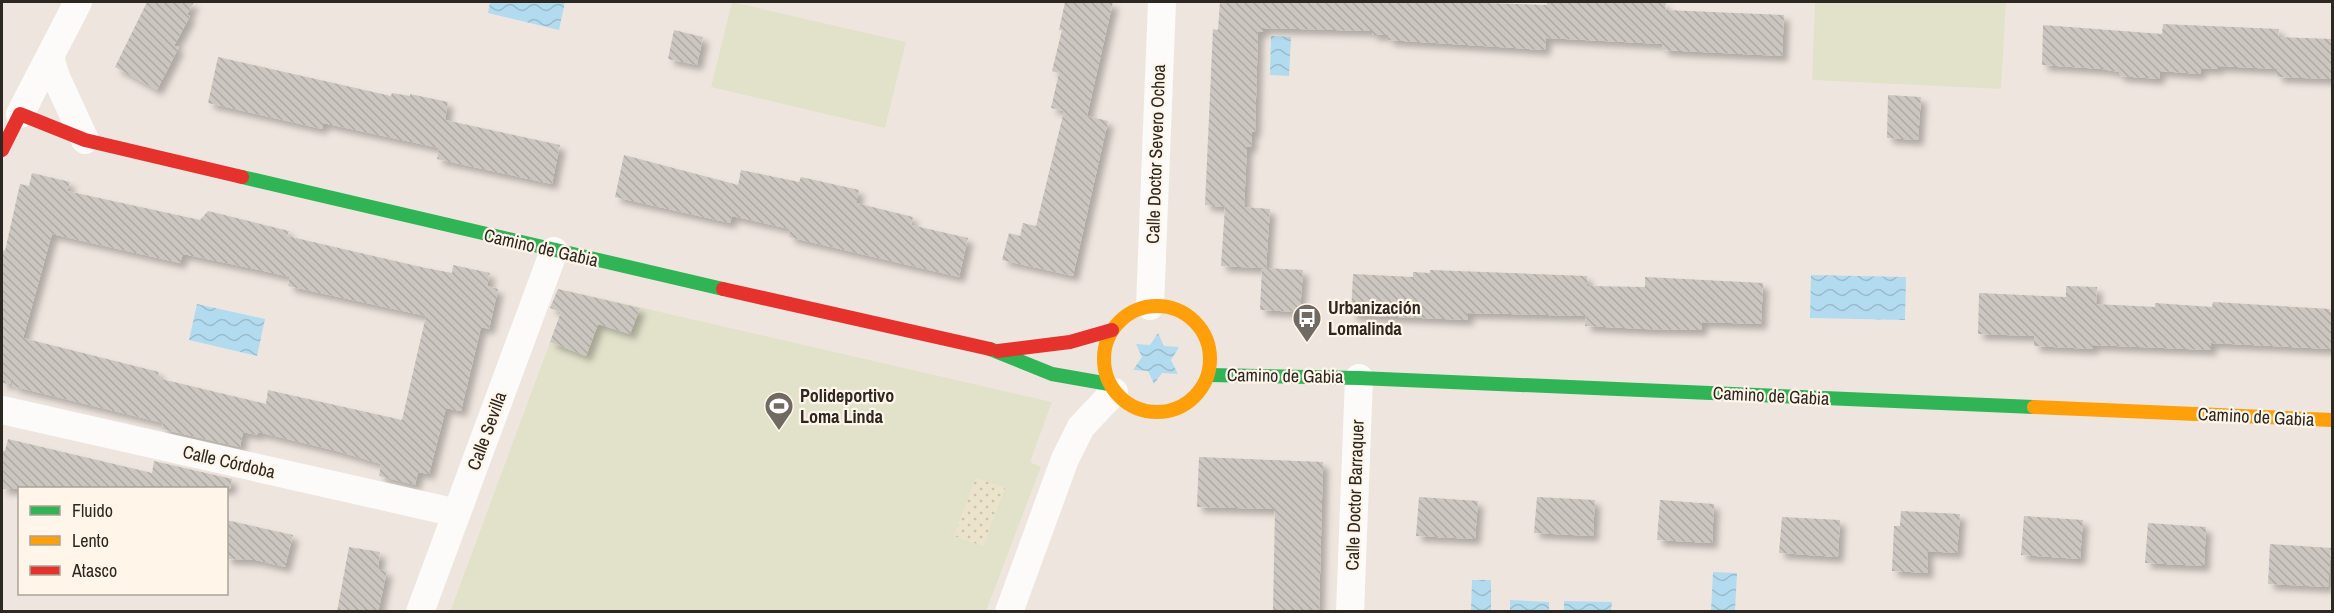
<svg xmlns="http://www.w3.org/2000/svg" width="2334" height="613" viewBox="0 0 2334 613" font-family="'Archivo Narrow',sans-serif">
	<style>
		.grass { fill: #e2e2cb }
		.sand { fill: url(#sand-dots) }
		.water { fill: url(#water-waves) }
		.building { fill: url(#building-back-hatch); fill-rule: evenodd; filter: url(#shadow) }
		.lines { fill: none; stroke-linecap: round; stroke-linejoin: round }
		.street { stroke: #fcfbfa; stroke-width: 28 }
		.fast { stroke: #30b455; stroke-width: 14 }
		.slow { stroke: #ff9f0a; stroke-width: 14 }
		.jam { stroke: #e5322d; stroke-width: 14 }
		.labels { text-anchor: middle; stroke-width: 4.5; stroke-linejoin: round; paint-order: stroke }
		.street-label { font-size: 18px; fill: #2c2721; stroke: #fff5e9 }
		.poi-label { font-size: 18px; font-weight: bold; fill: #2c2721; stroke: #fff5e9; text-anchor: start }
	</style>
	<defs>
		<pattern id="sand-dots" width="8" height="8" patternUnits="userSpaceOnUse" patternTransform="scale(1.5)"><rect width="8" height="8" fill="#ece3cb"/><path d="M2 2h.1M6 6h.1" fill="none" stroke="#cbc3ae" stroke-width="1.8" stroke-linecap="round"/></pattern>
		<pattern id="water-waves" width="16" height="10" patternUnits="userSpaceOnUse" patternTransform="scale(1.5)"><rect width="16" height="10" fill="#b2dbef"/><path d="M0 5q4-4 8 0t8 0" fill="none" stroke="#99bccd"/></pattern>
		<pattern id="building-back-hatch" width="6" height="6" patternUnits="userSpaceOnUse" patternTransform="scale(1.5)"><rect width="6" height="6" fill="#cbc6bf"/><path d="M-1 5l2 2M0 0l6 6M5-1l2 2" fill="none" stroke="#aeaaa4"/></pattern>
		<filter id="shadow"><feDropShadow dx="5.5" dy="5.5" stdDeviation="3" flood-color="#0004"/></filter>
	</defs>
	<rect width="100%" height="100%" fill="#eee6de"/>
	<path class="grass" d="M 732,2 L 906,42 L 885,128 L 711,87 Z
		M 1815,2 L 2006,2 L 2001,89 L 1812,80 Z
		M 569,291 L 1052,402 L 1030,462 L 1041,467 L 986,611 L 450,612 Z"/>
	<path class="sand" d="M 976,478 L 1005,488 L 983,546 L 954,536 Z"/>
	<path class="water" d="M 490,2 L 565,2 L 559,30 L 488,13 Z
		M 1271,36 L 1291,37 L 1289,76 L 1270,75 Z
		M 1811,275 L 1906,277 L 1905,320 L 1810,318 Z
		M 197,304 L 265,319 L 257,356 L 189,340 Z
		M 1158,333 L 1164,346 L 1179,347 L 1171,360 L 1178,374 L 1162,373 L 1154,384 L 1148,371 L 1133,370 L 1142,357 L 1136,344 L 1150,345 Z
		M 1713,572 L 1737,573 L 1735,611 L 1711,611 Z
		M 1472,580 L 1491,580 L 1491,611 L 1471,611 Z
		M 1510,600 L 1549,602 L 1549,611 L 1510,611 Z
		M 1564,601 L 1612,602 L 1611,611 L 1564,611 Z"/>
	<path class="building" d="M 147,2 L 194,2 L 187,15 L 190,16 L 174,46 L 179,47 L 157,90 L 115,67 Z
		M 1065,2 L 1113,2 L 1087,116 L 1108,121 L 1073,276 L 1002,260 L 1009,233 L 1020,236 L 1023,223 L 1036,226 L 1064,111 L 1051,108 L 1059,73 L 1052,71 L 1062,30 L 1059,30 Z
		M 1220,2 L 1455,2 L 1547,5 L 1547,2 L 1666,3 L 1665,10 L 1784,15 L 1782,56 L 1662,50 L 1663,44 L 1546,38 L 1545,50 L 1388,40 L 1388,35 L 1372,35 L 1372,31 L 1263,28 L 1263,32 L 1258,32 L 1255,132 L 1252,132 L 1251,147 L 1247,147 L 1244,207 L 1270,209 L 1266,268 L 1303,270 L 1300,312 L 1260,310 L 1262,268 L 1221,266 L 1225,207 L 1205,205 L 1213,29 L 1218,30 Z
		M 2163,24 L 2279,29 L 2278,37 L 2332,39 L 2332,79 L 2277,77 L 2277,69 L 2218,66 L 2218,69 L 2201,68 L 2200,74 L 2160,71 L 2159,79 L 2119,76 L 2119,72 L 2102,69 L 2042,65 L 2043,25 L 2162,34 Z
		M 674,30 L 703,37 L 697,65 L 668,59 Z
		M 218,57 L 391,96 L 392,93 L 410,96 L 410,94 L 448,102 L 445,120 L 560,145 L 552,184 L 437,159 L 439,148 L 323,123 L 322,129 L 208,103 Z
		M 1888,95 L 1921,97 L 1918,140 L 1887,138 Z
		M 624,155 L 738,185 L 741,170 L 799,182 L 801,177 L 859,190 L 856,203 L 913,217 L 911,225 L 968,238 L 959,277 L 789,237 L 790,229 L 732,216 L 730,223 L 615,197 Z
		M 32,173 L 70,182 L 67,191 L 200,220 L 208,211 L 289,231 L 287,236 L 421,267 L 452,273 L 453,265 L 490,273 L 487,286 L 498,289 L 489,329 L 481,327 L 461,411 L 446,408 L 429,474 L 418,472 L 415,485 L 379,476 L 381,464 L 337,451 L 258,432 L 257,435 L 243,432 L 240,447 L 162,429 L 163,423 L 12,386 L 14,380 L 11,379 L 10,384 L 2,383 L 2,250 L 5,251 L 20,184 L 29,186 ZM 52,234 L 180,263 L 183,254 L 264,271 L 290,277 L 288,286 L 426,316 L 402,420 L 268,390 L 266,404 L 157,378 L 159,372 L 23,338 Z
		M 1430,270 L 1587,276 L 1587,286 L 1645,287 L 1645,277 L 1763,283 L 1761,324 L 1702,322 L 1702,330 L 1645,329 L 1585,326 L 1586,316 L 1468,313 L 1468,320 L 1351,315 L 1353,274 L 1413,277 L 1413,272 L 1430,273 Z
		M 2066,286 L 2097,287 L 2096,304 L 2155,307 L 2155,303 L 2212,307 L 2213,302 L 2330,309 L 2330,312 L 2332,312 L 2332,349 L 2211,343 L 2211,350 L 2093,345 L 2093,349 L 2034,346 L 2034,336 L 1978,334 L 1979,293 L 2066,297 Z
		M 558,289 L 640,308 L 630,334 L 598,324 L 586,356 L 550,342 L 561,312 L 550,308 Z
		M 8,439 L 152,473 L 154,461 L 232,479 L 230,489 L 2,489 L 2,450 L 5,451 Z
		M 1199,457 L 1323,462 L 1319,612 L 1273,612 L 1275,509 L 1197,507 Z
		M 1419,497 L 1478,501 L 1475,539 L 1416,536 Z
		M 1537,497 L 1595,500 L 1593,536 L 1534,533 Z
		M 1660,500 L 1714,504 L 1712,543 L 1657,540 Z
		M 1901,511 L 1960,514 L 1957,553 L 1927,551 L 1928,573 L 1892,571 L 1894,526 L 1900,526 Z
		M 2024,516 L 2083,520 L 2080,559 L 2021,555 Z
		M 1782,517 L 1840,520 L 1838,557 L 1779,553 Z
		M 226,520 L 293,535 L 285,567 L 256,560 L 226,559 Z
		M 2148,523 L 2206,527 L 2204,566 L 2145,563 Z
		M 2270,544 L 2331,548 L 2328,587 L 2268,584 Z
		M 349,547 L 380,552 L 378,569 L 387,571 L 378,612 L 337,612 Z"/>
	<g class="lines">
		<path class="street" d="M 50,57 L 56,77 L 85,140
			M 20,114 L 78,2
			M 1150,306 L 1162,2
			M 2,410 L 457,513
			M 420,612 L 554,251
			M 1009,612 L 1065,459 L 1081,427 L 1114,392
			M 1350,612 L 1359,378"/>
		<path class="fast" d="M 242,177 L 723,289
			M 990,349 L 1052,374 L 1109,384
			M 1209,375 L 1359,378 L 2034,407"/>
		<path class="slow" d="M1104 359a53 53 0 1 1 106 0a53 53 0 1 1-106 0Z
			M 2034,407 L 2332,420"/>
		<path class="jam" d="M 2,150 L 20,114 L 85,140 L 242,177
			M 723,289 L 990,349
			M 998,351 L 1070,342 L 1112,330"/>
	</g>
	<defs>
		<g id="bus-pin" transform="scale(1.5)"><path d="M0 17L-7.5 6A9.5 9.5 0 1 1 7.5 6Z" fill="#706a63" stroke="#fff5e9"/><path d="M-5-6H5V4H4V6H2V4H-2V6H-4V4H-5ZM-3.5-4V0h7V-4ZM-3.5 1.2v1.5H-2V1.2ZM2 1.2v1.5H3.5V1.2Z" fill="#fff"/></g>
		<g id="stadium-pin" transform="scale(1.5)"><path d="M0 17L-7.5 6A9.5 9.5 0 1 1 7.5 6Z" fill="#706a63" stroke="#fff5e9"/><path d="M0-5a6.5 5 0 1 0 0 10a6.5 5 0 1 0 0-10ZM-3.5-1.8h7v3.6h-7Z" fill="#fff"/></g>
	</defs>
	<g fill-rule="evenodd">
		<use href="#bus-pin" x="1307" y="318"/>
		<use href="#stadium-pin" x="779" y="406"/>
	</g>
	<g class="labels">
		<g class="street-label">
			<text transform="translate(1156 154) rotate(-88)" y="6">Calle Doctor Severo Ochoa</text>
			<text transform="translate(541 248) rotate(13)" y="6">Camino de Gabia</text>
			<text transform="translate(1285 376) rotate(1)" y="6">Camino de Gabia</text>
			<text transform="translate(1771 396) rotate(3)" y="6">Camino de Gabia</text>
			<text transform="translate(2256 417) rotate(3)" y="6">Camino de Gabia</text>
			<text transform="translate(487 431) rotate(-70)" y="6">Calle Sevilla</text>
			<text transform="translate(229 462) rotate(13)" y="6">Calle Córdoba</text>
			<text transform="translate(1355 495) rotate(-88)" y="6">Calle Doctor Barraquer</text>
		</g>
		<g class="poi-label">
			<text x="1328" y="314">Urbanización<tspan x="1328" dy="21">Lomalinda</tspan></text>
			<text x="800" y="402">Polideportivo<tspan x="800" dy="21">Loma Linda</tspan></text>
		</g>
	</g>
	<rect width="2334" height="613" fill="none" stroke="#2c2721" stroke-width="6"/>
	<rect x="18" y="487" width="210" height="108" fill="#fff5e9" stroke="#aba399" stroke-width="1.5"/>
	<rect x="30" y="506" width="30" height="9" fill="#30b455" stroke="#aba399" stroke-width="1.5"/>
	<text x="72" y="517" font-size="18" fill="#2c2721">Fluido</text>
	<rect x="30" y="536" width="30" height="9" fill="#ff9f0a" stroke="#aba399" stroke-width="1.5"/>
	<text x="72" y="547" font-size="18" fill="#2c2721">Lento</text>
	<rect x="30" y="566" width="30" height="9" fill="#e5322d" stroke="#aba399" stroke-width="1.5"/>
	<text x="72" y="577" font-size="18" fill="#2c2721">Atasco</text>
</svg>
